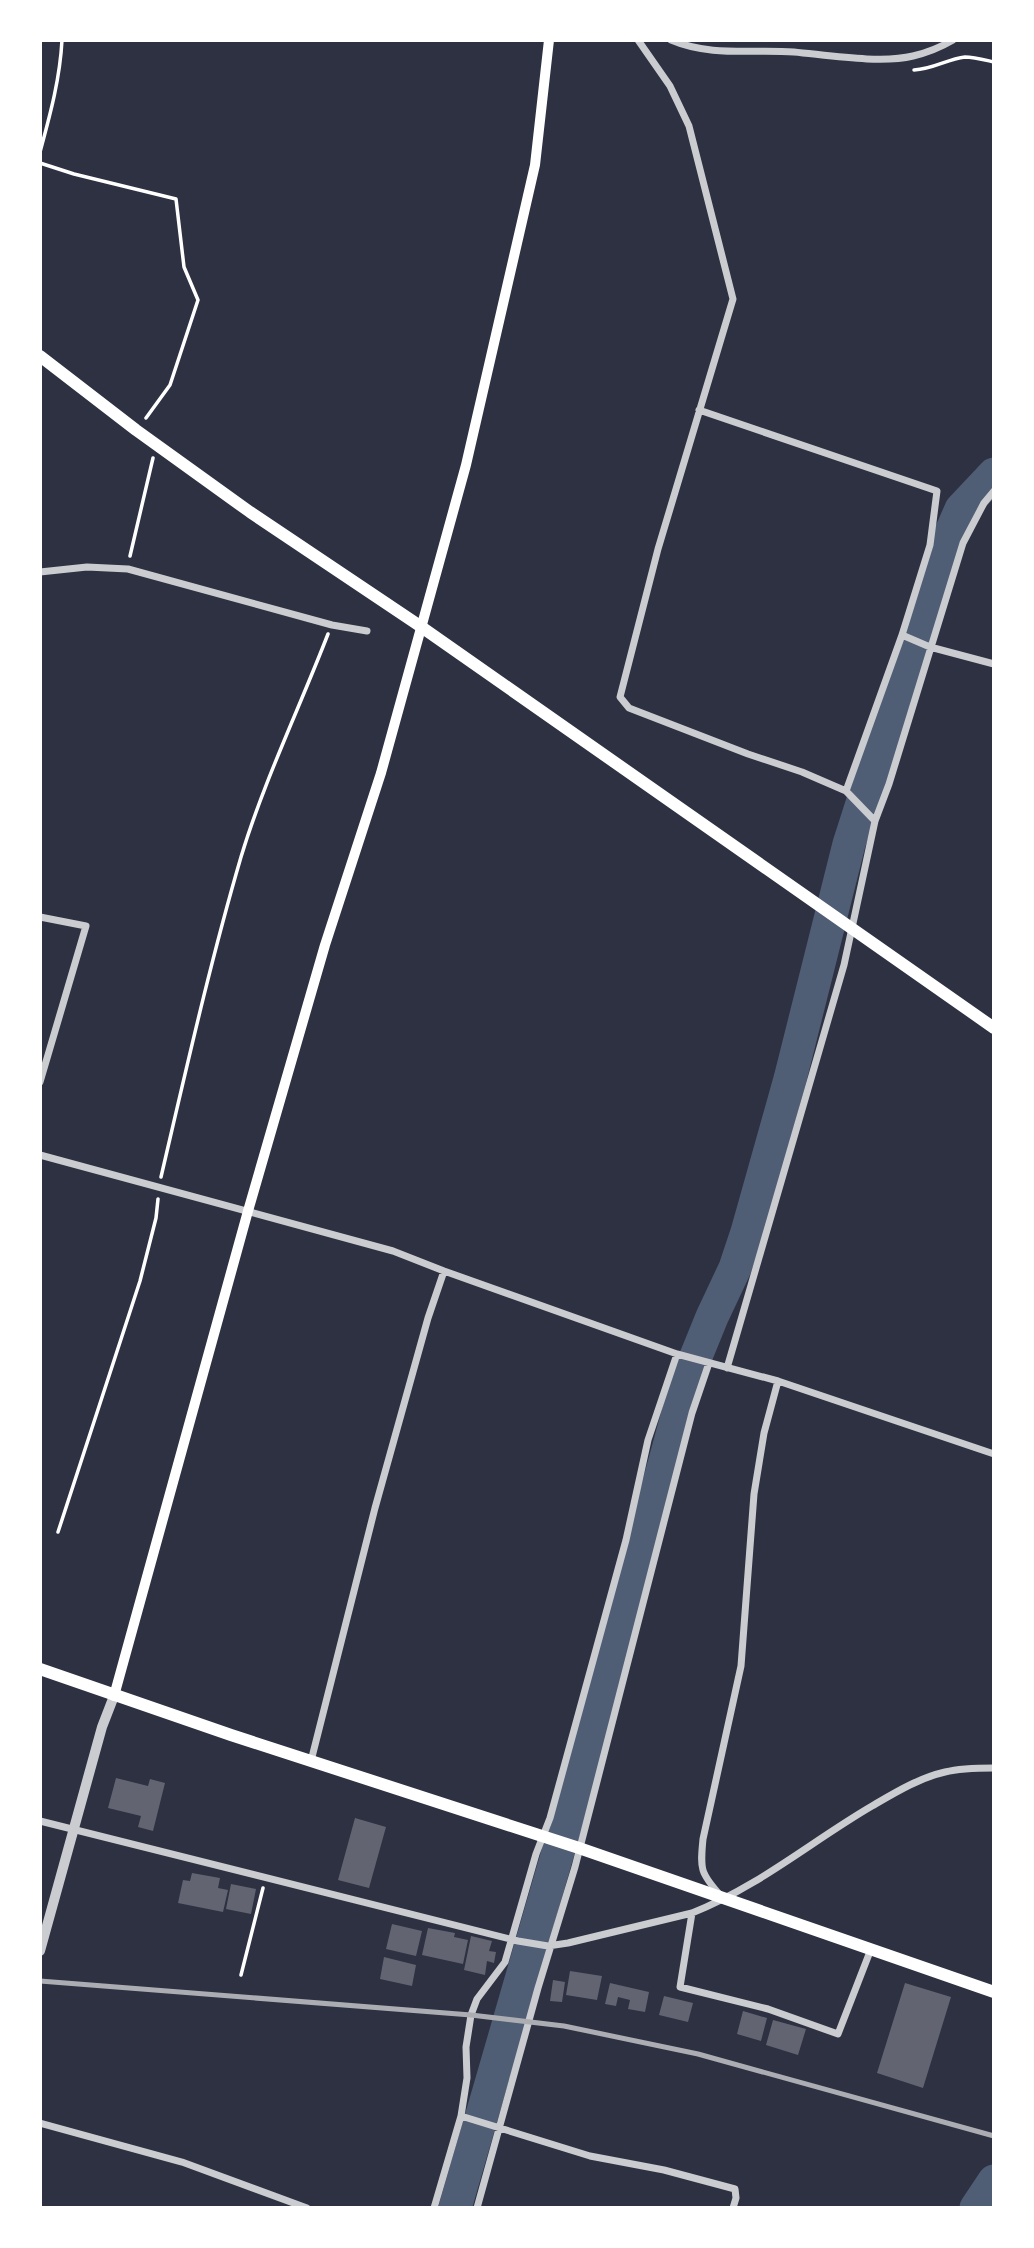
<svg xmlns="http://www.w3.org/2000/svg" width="1034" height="2248" viewBox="0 0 1034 2248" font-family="Ubuntu,sans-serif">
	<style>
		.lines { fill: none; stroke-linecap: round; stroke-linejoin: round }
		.river { stroke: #4f5d75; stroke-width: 33 }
		.building { fill: #626471 }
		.path { stroke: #fff; stroke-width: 3.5 }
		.minor { stroke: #caccd0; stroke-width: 7 }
		.tertiary { stroke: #caccd0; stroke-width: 10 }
		.secondary { stroke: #fff; stroke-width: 10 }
		.trunk { stroke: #fff; stroke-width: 12 }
		.rail { stroke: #abadb3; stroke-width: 5 }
	</style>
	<rect width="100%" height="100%" fill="#2d3142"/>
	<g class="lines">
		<path class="river" d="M 455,2208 L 569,1814 L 688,1376 L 712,1317 L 735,1268 L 747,1232 L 790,1079 L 849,844 L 944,548 L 961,509 L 994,474
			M 976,2208 L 994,2181"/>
	</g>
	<path class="building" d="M 116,1778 L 148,1786 L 150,1779 L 165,1783 L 153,1831 L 138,1827 L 141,1816 L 108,1808 Z
		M 355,1818 L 386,1827 L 369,1888 L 338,1880 Z
		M 192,1873 L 220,1878 L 218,1888 L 228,1890 L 223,1912 L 178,1903 L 183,1880 L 190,1881 Z
		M 231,1884 L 256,1889 L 251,1914 L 226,1909 Z
		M 392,1924 L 422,1931 L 416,1956 L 386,1949 Z
		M 428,1928 L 455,1933 L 454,1937 L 468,1940 L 463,1964 L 422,1955 Z
		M 471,1936 L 492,1941 L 489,1951 L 496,1952 L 494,1963 L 487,1961 L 485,1975 L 464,1970 Z
		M 384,1957 L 416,1965 L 412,1986 L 380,1979 Z
		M 570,1971 L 602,1976 L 597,2000 L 566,1995 Z
		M 553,1980 L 565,1982 L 562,2002 L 550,2001 Z
		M 610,1983 L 649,1992 L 645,2012 L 628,2009 L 630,2000 L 618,1997 L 616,2006 L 605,2004 Z
		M 905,1983 L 951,1997 L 923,2088 L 877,2073 Z
		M 664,1996 L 693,2003 L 688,2022 L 659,2015 Z
		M 743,2011 L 767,2018 L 761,2041 L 737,2034 Z
		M 773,2020 L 806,2029 L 798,2055 L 766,2045 Z"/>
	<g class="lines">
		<path class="path" d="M 914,70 C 934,69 947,59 965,57 C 974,57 985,60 994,62
			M 40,152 C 50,115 60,79 62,40
			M 40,163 L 74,174 L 176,199 L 184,267 L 198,300 L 170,385 L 146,418
			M 130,556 L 153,458
			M 161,1177 C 186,1070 210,963 241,857 C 264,781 299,709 328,634
			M 58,1532 L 140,1281 L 156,1218 L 158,1199
			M 241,1975 L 263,1888"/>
		<path class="minor" d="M 638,40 L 670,86 L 689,126 L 733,299 L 658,549 L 620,697 L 629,708 L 748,754 L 802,772 L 846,791 L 875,821
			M 671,40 C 711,57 752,49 794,52 C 827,55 881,64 913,56 C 926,53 941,47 953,40
			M 699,410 L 937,491 L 930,545 L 902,635 L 846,791
			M 40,572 L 87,567 L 128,569 L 332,625 L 367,631
			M 902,635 L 930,647 L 994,664
			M 40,917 L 86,926 L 40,1082
			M 40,1155 L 393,1251 L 444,1271 L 677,1354 L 778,1381 L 994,1454
			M 727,1368 L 844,965 L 875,821 L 889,784 L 963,543 L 984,503 L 994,491
			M 311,1761 L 375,1508 L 428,1318 L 444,1271
			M 40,1821 L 518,1941 L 548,1946 L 568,1943 L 692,1913 C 758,1887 812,1841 872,1806 C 896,1792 919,1778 945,1772 C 961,1768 978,1768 994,1768
			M 721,1896 C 700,1873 700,1869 703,1839 L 741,1666 L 754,1494 L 764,1433 L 778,1381
			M 692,1913 L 680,1987 L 768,2009 L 838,2034 L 871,1949
			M 461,2116 L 590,2156 L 664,2170 L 735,2189 L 736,2198 L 733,2208
			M 40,2123 L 182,2162 L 307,2208
			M 434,2208 L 461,2116 L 467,2078 L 466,2047 L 471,2015 L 477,1999 L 505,1962 L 536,1854 L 550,1818 L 626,1540 L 648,1440 L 677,1354
			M 477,2208 L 538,1988 L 575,1867 L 692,1413 L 709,1363"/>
		<path class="tertiary" d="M 40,1951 L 102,1727 L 114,1696"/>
		<path class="secondary" d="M 114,1696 L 248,1211 L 325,945 L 381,773 L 466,465 L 535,165 L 549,40"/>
		<path class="trunk" d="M 40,356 L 136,430 L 250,512 L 420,626 L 994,1028
			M 40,1669 L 231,1735 L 579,1848 L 994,1992"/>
		<path class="rail" d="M 40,1981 L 471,2015 L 564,2026 L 698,2054 L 994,2136"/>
	</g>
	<rect width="1034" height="2248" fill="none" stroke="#ffffff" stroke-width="84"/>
</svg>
